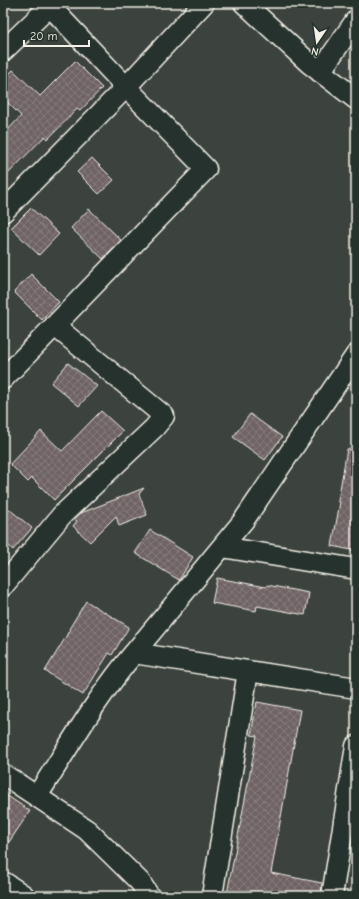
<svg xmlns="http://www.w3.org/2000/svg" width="359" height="899" viewBox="0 0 359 899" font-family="'Comic Neue',sans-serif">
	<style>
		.building { fill: url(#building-cross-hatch); stroke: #f4f1e8 }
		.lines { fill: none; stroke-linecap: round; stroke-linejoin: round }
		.minor-casing { stroke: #f4f1e8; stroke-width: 23 }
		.tertiary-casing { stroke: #f4f1e8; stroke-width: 25 }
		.minor { stroke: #26332d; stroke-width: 20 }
		.tertiary { stroke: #26332d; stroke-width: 22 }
	</style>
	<defs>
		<pattern id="building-cross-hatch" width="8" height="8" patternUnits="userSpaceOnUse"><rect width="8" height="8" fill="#6f6466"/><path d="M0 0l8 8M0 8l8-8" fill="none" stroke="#847b7c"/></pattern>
	</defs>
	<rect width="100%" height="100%" fill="#3c423e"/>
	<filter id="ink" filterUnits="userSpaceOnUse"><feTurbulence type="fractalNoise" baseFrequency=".025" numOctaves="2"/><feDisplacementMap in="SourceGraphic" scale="8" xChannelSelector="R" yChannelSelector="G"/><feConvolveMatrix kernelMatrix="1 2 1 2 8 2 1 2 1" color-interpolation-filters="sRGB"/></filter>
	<g filter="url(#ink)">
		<path class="building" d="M 75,61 L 102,88 L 80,111 L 77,109 L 48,139 L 45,136 L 3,179 L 3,135 L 21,116 L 3,98 L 3,80 L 13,70 L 40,96 Z
			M 92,158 L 114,180 L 99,194 L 77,172 Z
			M 31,208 L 59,234 L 39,255 L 11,228 Z
			M 89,209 L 121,240 L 103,259 L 71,228 Z
			M 31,274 L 59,302 L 42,320 L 14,292 Z
			M 68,363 L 97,386 L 79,406 L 51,383 Z
			M 101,411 L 123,431 L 54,500 L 32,478 L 28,482 L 10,464 L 41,431 L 62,451 Z
			M 250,414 L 282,437 L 265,460 L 233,437 Z
			M 347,449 L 356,450 L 356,551 L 332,546 L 340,502 L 338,501 Z
			M 144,488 L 139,494 L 147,515 L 119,526 L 116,516 L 90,542 L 73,526 L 77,521 L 74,519 L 81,513 Z
			M 3,504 L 32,528 L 13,550 L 3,541 Z
			M 150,530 L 193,557 L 179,580 L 135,553 Z
			M 217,578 L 266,587 L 267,585 L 309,593 L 305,615 L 257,606 L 256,611 L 212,603 Z
			M 86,601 L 129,627 L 112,655 L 109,653 L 83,695 L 45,671 L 64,640 L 70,629 L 69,629 Z
			M 257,702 L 300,710 L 271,873 L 322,883 L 321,896 L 238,896 L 227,894 L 257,736 L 251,735 Z
			M 3,793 L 30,811 L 3,851 Z"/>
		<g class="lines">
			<g class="minor-casing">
				<path id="minor" d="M 244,3 L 309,63 L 356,99
					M 3,51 L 50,6
					M 320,72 L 356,20
					M 3,212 L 126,87 L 204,3
					M 356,355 L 244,520 L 134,653 L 356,688
					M 3,379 L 206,169 L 126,87 L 47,3
					M 222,547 L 356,569
					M 3,586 L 62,515 L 154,428 L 164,416 L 55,326
					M 3,774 L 87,830 L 140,882 L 149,896
					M 37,796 C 68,748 97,697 134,653
					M 212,896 L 248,671
					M 332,896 L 356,746"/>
			</g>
			<g class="tertiary-casing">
				<path id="tertiary" d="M 3,883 L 23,896"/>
			</g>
			<use href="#minor" class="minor"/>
			<use href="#tertiary" class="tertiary"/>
		</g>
	</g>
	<rect width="359" height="899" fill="none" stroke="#26332d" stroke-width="16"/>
	<rect x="8" y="8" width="343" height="883" fill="none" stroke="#f4f1e8" stroke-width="1.5" filter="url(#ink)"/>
	<g transform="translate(317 42) rotate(193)" stroke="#26332d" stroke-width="3" paint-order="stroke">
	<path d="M0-3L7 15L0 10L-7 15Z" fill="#f4f1e8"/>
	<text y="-6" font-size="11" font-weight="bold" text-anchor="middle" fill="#f4f1e8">N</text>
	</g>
	<path d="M24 40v6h65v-6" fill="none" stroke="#f4f1e8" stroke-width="2"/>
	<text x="30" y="40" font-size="12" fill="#f4f1e8" stroke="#26332d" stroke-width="3" paint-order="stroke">20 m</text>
</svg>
